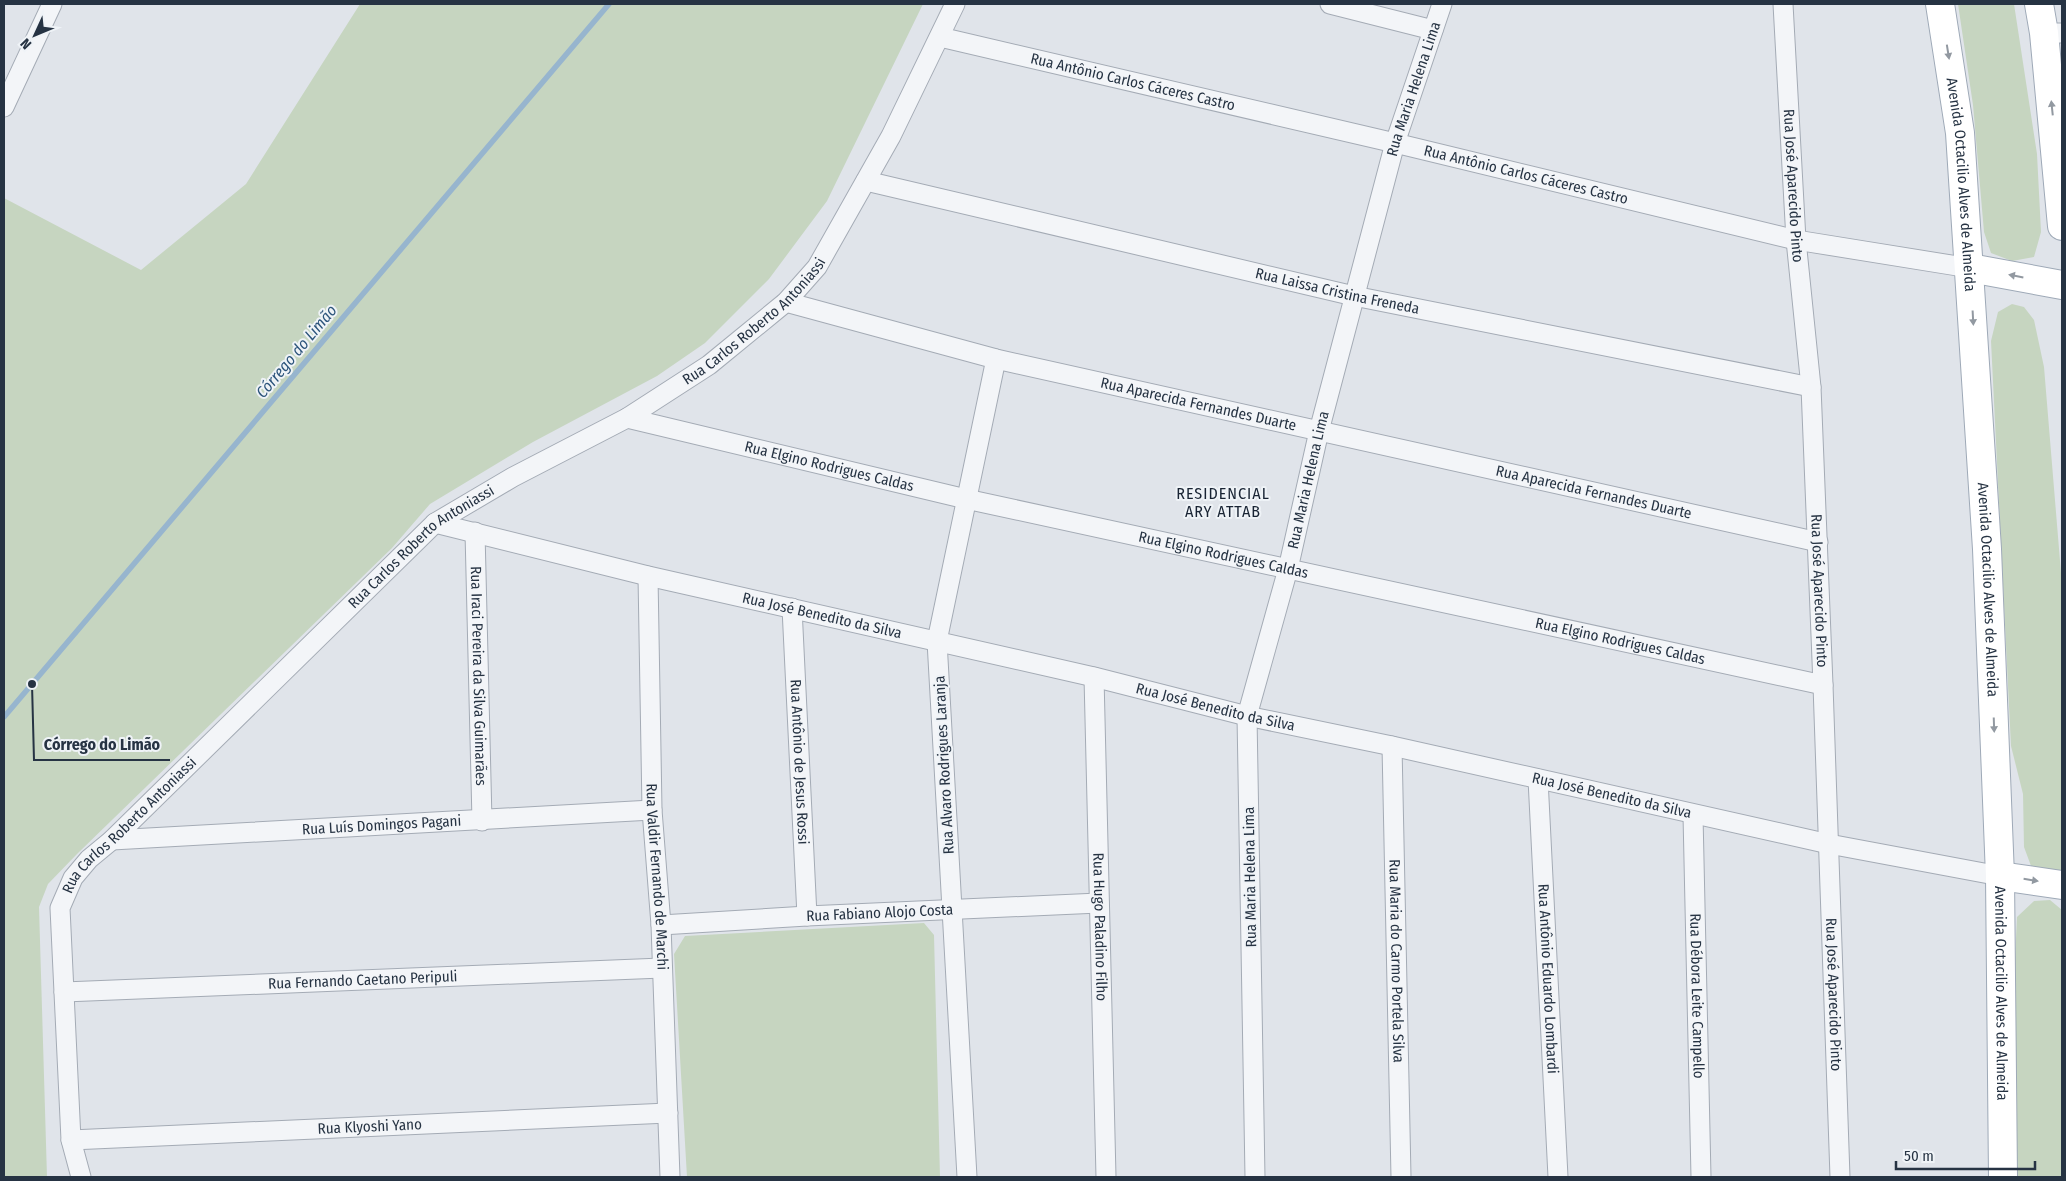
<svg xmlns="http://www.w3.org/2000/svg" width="2066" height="1181" viewBox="0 0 2066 1181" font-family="'Fira Sans Condensed',sans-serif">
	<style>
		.green { fill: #c6d5c0 }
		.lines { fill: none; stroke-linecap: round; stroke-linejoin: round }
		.stream { stroke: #97b5ce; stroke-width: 5.5 }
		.minor-casing { stroke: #a4abb5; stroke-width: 21 }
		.primary-casing { stroke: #9ea9b7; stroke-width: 30 }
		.minor { stroke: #f3f5f8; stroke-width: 19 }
		.primary { stroke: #fff; stroke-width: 28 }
		.oneway { fill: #9299a1 }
		.labels { text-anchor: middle; stroke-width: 4; stroke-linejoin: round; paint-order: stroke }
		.street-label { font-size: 15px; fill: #263343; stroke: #eff3f7 }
		.water-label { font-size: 16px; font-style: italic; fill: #2c547b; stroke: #eff3f7 }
		.neighbourhood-label { font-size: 16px; letter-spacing: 1px; fill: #192434; stroke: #eff3f7 }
		.leader { fill: none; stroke: #263343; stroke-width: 2 }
		.callout-dot { fill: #263343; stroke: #eff3f7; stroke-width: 2 }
		.callout-label { font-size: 16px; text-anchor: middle; font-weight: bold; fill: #263343; stroke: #eff3f7; stroke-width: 4; stroke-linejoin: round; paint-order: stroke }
	</style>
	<rect width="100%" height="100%" fill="#e0e4ea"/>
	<path class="green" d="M 360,4 L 923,4 L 827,201 L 769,279 L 705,343 L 657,376 L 533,442 L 430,504 L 392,548 L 77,854 L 48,884 L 39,907 L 47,1177 L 4,1177 L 4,198 L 141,270 L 246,184 Z
		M 1958,4 L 2014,4 L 2037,154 L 2041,232 L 2034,257 L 2012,261 L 1991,253 L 1984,232 L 1973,105 Z
		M 2012,304 L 2024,307 L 2034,320 L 2044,367 L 2062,585 L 2062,870 L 2055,878 L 2034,874 L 2024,847 L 2023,794 L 2011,746 L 1991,341 L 1998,312 Z
		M 2050,900 L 2062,910 L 2062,1177 L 2017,1177 L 2015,959 L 2017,917 L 2034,901 Z
		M 924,923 L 934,935 L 940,1177 L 687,1177 L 674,954 L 685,936 Z"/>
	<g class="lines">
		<path class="stream" d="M 4,717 L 609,4"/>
		<g class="minor-casing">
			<g id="minor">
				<path d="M 1330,4 L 1433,30"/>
				<path id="s1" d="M 1783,4 L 1796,240 L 1811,387 L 1823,685 L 1840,1177"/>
				<path d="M 2044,33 L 2062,33"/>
				<path id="s2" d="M 940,37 L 1395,143 L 1796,240 L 1970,268"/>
				<path d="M 4,107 L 52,4"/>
				<path id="s3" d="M 866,181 L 1354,296 L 1811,387"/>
				<path id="s4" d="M 786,302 L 996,359 L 1818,542"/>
				<path id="s5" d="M 627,418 L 966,499 L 1823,685"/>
				<path id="s6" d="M 435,523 L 648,576 L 1094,677 L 1247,716 L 1392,746 L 1829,844 L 2000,876"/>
				<path id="s7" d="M 475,532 L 482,821"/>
				<path id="s8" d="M 648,576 L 652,810 L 661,925 L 670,1177"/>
				<path id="s9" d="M 792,608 L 807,916"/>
				<path id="s10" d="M 1094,677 L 1106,1177"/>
				<path id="s11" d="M 1392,746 L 1401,1177"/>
				<path id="s12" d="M 1538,779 L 1558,1177"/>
				<path id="s13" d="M 1693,815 L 1701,1177"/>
				<path id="s14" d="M 112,840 L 652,810"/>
				<path id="s15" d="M 661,925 L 807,916 L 1099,903"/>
				<path id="s16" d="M 64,992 L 662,968"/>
				<path id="s17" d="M 71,1140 L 668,1113"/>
				<path id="s18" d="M 81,1177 L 71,1140 L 60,908 L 73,878 L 89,859 L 112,840 L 435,523 L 513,477 L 627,418 L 709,365 L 786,302 L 817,267 L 891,136 L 955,4"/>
				<path d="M 967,1177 L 937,641 L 996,359"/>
				<path id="s19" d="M 1255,1177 L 1247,716 L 1288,569 L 1319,431 L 1395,143 L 1442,4"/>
			</g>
		</g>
		<g class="primary-casing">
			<g id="primary">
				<path id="s20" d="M 1940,4 L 1960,133 L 1987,549 L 2000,876 L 2003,1177"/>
				<path d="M 2039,4 L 2044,33 L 2062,226"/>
				<path d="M 1970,268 L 2062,285"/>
				<path d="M 2000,876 L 2062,885"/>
			</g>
		</g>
		<use href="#minor" class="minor"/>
		<use href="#primary" class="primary"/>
	</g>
	<defs><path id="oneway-solid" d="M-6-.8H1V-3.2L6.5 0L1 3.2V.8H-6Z" transform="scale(1.25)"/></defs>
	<g class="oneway">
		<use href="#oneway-solid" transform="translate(1948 52) rotate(81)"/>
		<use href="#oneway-solid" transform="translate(2052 108) rotate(-96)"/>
		<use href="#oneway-solid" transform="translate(2016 276) rotate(-169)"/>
		<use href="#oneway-solid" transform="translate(1973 318) rotate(87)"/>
		<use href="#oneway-solid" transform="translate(1994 725) rotate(88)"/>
		<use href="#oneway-solid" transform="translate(2031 880) rotate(9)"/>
	</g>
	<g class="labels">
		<g class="street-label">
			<text dy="5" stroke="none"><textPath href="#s2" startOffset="198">Rua Antônio Carlos Cáceres Castro</textPath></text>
			<text dy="5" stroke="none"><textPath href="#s19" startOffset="1110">Rua Maria Helena Lima</textPath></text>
			<text dy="5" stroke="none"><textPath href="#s2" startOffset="602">Rua Antônio Carlos Cáceres Castro</textPath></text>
			<text dy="5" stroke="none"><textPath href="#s20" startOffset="182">Avenida Octacilio Alves de Almeida</textPath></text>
			<text dy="5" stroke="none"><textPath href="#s1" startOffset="182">Rua José Aparecido Pinto</textPath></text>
			<text dy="5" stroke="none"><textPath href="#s3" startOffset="484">Rua Laissa Cristina Freneda</textPath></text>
			<text dy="5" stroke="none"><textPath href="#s18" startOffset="1190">Rua Carlos Roberto Antoniassi</textPath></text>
			<text dy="5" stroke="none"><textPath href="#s4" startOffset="425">Rua Aparecida Fernandes Duarte</textPath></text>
			<text dy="5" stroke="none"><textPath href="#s5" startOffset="208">Rua Elgino Rodrigues Caldas</textPath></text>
			<text dy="5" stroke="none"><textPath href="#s19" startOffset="705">Rua Maria Helena Lima</textPath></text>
			<text dy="5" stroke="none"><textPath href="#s4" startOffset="830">Rua Aparecida Fernandes Duarte</textPath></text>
			<text dy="5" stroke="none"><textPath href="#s18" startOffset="785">Rua Carlos Roberto Antoniassi</textPath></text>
			<text dy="5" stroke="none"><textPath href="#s5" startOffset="612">Rua Elgino Rodrigues Caldas</textPath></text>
			<text dy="5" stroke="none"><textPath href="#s20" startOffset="588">Avenida Octacilio Alves de Almeida</textPath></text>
			<text dy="5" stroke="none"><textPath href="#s1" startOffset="588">Rua José Aparecido Pinto</textPath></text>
			<text dy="5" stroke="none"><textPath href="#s6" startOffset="398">Rua José Benedito da Silva</textPath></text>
			<text dy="5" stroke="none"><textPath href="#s5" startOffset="1018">Rua Elgino Rodrigues Caldas</textPath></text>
			<text dy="5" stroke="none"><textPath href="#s7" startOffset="144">Rua Iraci Pereira da Silva Guimarães</textPath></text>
			<text dy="5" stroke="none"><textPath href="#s6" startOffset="802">Rua José Benedito da Silva</textPath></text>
			<text dy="5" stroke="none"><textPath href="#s9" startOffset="154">Rua Antônio de Jesus Rossi</textPath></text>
			<text transform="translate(944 765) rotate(-93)" y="5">Rua Alvaro Rodrigues Laranja</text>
			<text dy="5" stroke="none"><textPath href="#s6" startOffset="1208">Rua José Benedito da Silva</textPath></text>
			<text dy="5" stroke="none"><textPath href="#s14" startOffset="270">Rua Luís Domingos Pagani</textPath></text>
			<text dy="5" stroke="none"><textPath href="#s18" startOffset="380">Rua Carlos Roberto Antoniassi</textPath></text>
			<text dy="5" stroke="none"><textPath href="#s8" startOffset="301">Rua Valdir Fernando de Marchi</textPath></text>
			<text transform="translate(1250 877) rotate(-91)" y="5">Rua Maria Helena Lima</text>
			<text dy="5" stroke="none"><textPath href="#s15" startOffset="219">Rua Fabiano Alojo Costa</textPath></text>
			<text dy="5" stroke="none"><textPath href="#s10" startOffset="250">Rua Hugo Paladino Filho</textPath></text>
			<text dy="5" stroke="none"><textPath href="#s11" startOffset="215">Rua Maria do Carmo Portela Silva</textPath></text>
			<text dy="5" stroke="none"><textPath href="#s12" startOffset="200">Rua Antônio Eduardo Lombardi</textPath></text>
			<text dy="5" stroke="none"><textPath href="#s16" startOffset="299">Rua Fernando Caetano Peripuli</textPath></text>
			<text dy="5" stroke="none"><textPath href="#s20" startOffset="992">Avenida Octacilio Alves de Almeida</textPath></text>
			<text dy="5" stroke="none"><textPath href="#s1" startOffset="992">Rua José Aparecido Pinto</textPath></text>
			<text dy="5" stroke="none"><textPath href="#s13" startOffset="181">Rua Débora Leite Campello</textPath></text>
			<text dy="5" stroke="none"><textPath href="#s17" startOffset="299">Rua Klyoshi Yano</textPath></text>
		</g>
		<g class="water-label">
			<text transform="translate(296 351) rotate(-50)" y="6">Córrego do Limão</text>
		</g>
		<g class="neighbourhood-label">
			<text x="1223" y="499">RESIDENCIAL<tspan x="1223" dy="18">ARY ATTAB</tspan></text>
		</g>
	</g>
	<path class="leader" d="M32 684L34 760H170"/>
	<circle class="callout-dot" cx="32" cy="684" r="5"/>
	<g class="callout-label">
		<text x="102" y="750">Córrego do Limão</text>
	</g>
	<rect width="2066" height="1181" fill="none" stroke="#263343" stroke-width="10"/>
	<g transform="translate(35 35) rotate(226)" stroke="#eff3f7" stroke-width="4" paint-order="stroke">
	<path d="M0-4L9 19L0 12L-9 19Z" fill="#263343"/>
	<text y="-8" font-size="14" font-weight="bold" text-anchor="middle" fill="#263343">N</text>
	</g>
	<path d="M1896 1161v8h139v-8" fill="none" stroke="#263343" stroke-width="2.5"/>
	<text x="1904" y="1161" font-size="15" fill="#263343" stroke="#eff3f7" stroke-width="4" paint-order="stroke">50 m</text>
</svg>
